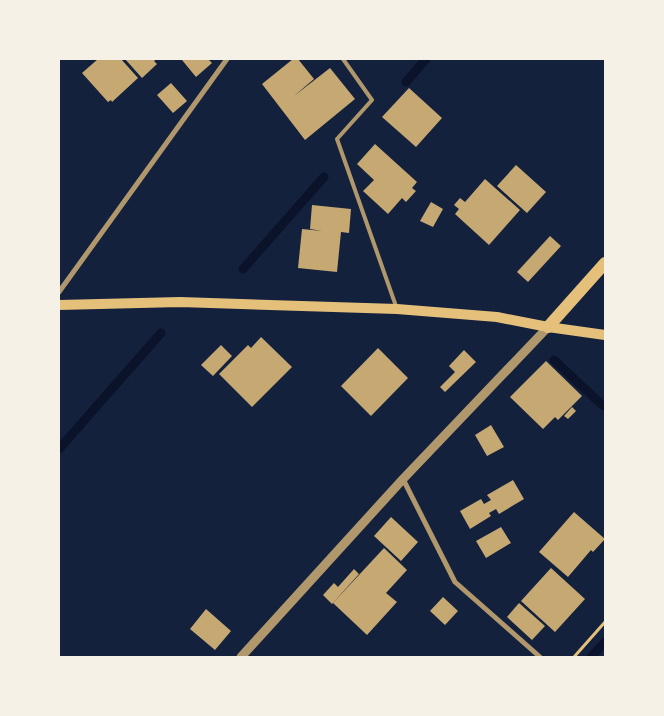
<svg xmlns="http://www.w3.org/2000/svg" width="664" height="716" viewBox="0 0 664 716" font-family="Helvetica,sans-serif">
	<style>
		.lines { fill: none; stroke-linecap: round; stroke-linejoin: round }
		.stream { stroke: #0b132b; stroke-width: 9 }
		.building { fill: #c6a872 }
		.path { stroke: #e5c07b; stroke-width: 3 }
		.service { stroke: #b1986c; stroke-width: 4 }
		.minor { stroke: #b1986c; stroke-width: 5 }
		.tertiary { stroke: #b1986c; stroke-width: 9 }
		.secondary { stroke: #e5c07b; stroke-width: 10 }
		.primary { stroke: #e5c07b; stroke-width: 12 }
	</style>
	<rect width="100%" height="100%" fill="#14213d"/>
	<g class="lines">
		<path class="stream" d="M 406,82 L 426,59
			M 243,269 L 324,177
			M 554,360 L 601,404 L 605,406
			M 59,449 L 161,333
			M 591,657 L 605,642"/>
	</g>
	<path class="building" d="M 98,59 L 121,59 L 138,78 L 112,102 L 111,100 L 108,102 L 82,73 Z
		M 125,59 L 157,59 L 154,61 L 157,64 L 142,78 Z
		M 184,59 L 208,59 L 212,63 L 196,77 L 182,60 Z
		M 293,59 L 298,59 L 314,79 L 294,96 L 330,68 L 355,99 L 305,140 L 262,84 Z
		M 171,83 L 187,101 L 173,113 L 157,95 Z
		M 409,88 L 442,118 L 416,147 L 382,117 Z
		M 375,144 L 417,182 L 412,188 L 416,191 L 406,202 L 402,198 L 388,214 L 363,191 L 374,180 L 357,164 Z
		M 516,165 L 546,192 L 527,213 L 497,186 Z
		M 485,179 L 520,210 L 489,245 L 455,214 L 459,209 L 454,205 L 460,198 L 465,202 Z
		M 431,202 L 443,209 L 433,227 L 420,221 Z
		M 312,205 L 351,209 L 349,233 L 341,232 L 337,272 L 298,268 L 302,229 L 322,231 L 310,229 Z
		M 550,236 L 561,246 L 528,282 L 517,272 Z
		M 261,337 L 292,367 L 252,407 L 219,374 L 248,345 L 251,348 Z
		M 221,345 L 232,356 L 213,376 L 201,365 Z
		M 378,348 L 408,378 L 371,416 L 341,386 Z
		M 464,350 L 476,362 L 445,392 L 440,387 L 455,372 L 449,366 Z
		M 546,361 L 582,396 L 558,420 L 555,417 L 543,429 L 510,397 Z
		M 572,407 L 576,411 L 568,419 L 564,416 Z
		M 491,425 L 504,447 L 487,456 L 475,435 Z
		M 513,480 L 524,499 L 499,514 L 496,509 L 489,513 L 491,516 L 470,529 L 460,511 L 481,499 L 484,504 L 491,500 L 487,495 Z
		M 574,512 L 605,539 L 593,552 L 591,550 L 568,577 L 539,552 Z
		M 391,517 L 418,542 L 401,561 L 374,536 Z
		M 501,527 L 511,543 L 486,558 L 476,541 Z
		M 384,548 L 407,570 L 386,593 L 397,602 L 367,635 L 333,603 Z
		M 551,568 L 585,599 L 555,632 L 521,601 Z
		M 354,569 L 359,574 L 332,604 L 323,595 L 334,583 L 338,587 Z
		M 443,597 L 458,611 L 445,625 L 430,611 Z
		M 519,603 L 545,626 L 532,640 L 507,617 Z
		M 206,609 L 231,631 L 215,650 L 190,629 Z"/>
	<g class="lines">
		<path class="path" d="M 574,657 L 605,622"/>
		<path class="service" d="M 343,59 L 372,100 L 337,139 L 397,309"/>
		<path class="minor" d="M 59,292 L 227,59
			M 403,479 L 455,582 L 540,657"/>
		<path class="tertiary" d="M 241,657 L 403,479 L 548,327"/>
		<path class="secondary" d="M 59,305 L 180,302 L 397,309 L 497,317 L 548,327 L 605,335"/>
		<path class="primary" d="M 548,327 L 605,263"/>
	</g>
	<rect width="664" height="716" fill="none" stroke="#f6f1e7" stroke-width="120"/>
</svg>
